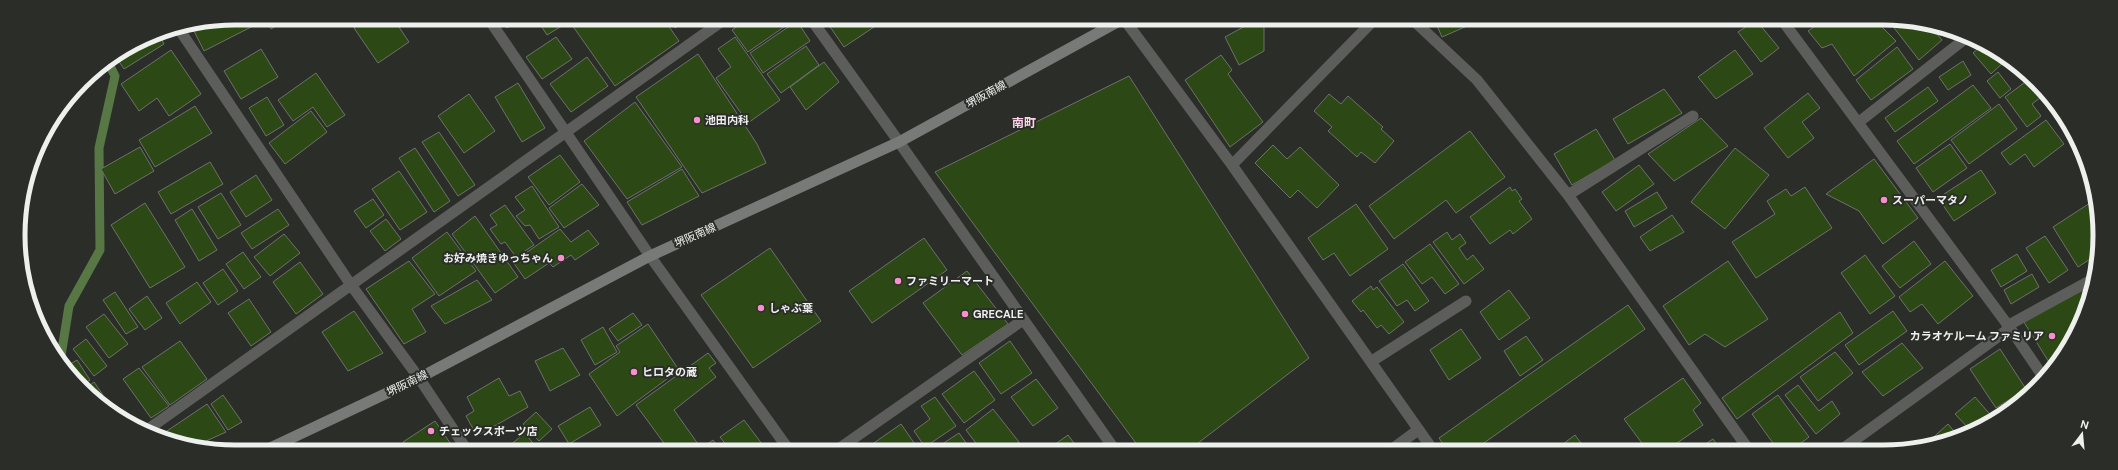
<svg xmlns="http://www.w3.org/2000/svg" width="2118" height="470" viewBox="0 0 2118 470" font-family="'DM Sans','Noto Sans JP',sans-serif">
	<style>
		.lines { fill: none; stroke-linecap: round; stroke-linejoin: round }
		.stream { stroke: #577844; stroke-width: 9 }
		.building { fill: #2b4815; stroke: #6e716c }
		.minor { stroke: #5d5e5c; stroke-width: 11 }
		.tertiary { stroke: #5d5e5c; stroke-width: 11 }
		.secondary { stroke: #787a77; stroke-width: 11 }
		.poi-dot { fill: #f790cd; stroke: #2b2d29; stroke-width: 1.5 }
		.labels { text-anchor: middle; stroke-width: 4; stroke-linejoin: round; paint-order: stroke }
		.street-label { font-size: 11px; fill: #eef0ed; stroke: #2b2d29 }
		.poi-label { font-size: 11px; font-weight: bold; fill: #eef0ed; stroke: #2b2d29; text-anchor: start }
		.neighbourhood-label { font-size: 12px; font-weight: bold; fill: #ffd2ea; stroke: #2b2d29 }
		.rim { fill: none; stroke: #eef0ed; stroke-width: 5 }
	</style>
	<rect width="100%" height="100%" fill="#2b2d29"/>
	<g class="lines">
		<path class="stream" d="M 60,362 L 69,306 L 100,250 L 99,148 L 115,76 L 108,62"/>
	</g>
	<path class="building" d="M 235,18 L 249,18 L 253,26 L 204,51 L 192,27 Z
		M 265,18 L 290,18 L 271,29 Z
		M 367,18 L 393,18 L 409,42 L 378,63 L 354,28 Z
		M 430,18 L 444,18 L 433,24 Z
		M 500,18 L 520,18 L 507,28 Z
		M 536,18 L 561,18 L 565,24 L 547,35 Z
		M 582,18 L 663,18 L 679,41 L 615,86 L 572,25 Z
		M 668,18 L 688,19 L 675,28 Z
		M 699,19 L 717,19 L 705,27 Z
		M 748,19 L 794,19 L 794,20 L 748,52 L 732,30 Z
		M 829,19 L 886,19 L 844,47 L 826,21 Z
		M 1258,19 L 1264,19 L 1264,51 L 1239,65 L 1225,37 Z
		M 1298,19 L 1307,19 L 1299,23 Z
		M 1434,19 L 1483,19 L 1442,37 Z
		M 1756,20 L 1779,48 L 1761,62 L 1738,32 Z
		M 1824,20 L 1858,20 L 1862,23 L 1867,20 L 1875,20 L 1896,41 L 1854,76 L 1832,44 L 1822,48 L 1808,31 Z
		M 1888,20 L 1912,20 L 1931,27 L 1942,40 L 1919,60 Z
		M 797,21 L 810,41 L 763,73 L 750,53 Z
		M 158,33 L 164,44 L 124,69 L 116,57 L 152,34 Z
		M 556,37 L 572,59 L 542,79 L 526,57 Z
		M 735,37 L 780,100 L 748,123 L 716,78 L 731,67 L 718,49 Z
		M 1983,44 L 1992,47 L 2006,60 L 1991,74 L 1973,53 Z
		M 806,46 L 819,65 L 781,93 L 767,74 Z
		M 1897,47 L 1913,69 L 1871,100 L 1856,80 Z
		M 261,49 L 278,77 L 241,99 L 224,71 Z
		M 171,50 L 201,94 L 169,116 L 157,98 L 139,111 L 121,84 Z
		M 1735,50 L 1753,74 L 1716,99 L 1698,77 Z
		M 698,54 L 757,144 L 766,163 L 702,193 L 636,97 Z
		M 1221,55 L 1232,70 L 1228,74 L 1263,122 L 1230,147 L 1185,80 Z
		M 587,57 L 608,86 L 571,112 L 550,84 Z
		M 1963,61 L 1971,75 L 1948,90 L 1939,77 Z
		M 824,62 L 839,82 L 806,110 L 790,87 Z
		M 1998,72 L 2011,89 L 2000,98 L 1987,81 Z
		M 316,73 L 345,115 L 327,127 L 313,107 L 293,121 L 278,100 Z
		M 1129,76 L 1309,358 L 1189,450 L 1141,450 L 935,172 Z
		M 2028,80 L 2045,94 L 2032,104 L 2041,116 L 2027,127 L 2005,97 Z
		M 518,83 L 545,128 L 522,142 L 495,97 Z
		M 1973,85 L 1991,108 L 1914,164 L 1897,141 Z
		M 1928,87 L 1938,101 L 1895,132 L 1885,118 Z
		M 1664,89 L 1682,113 L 1628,144 L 1613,119 Z
		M 1808,93 L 1820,108 L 1802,122 L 1814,138 L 1788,158 L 1764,128 Z
		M 469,94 L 495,131 L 464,153 L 438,116 Z
		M 1329,94 L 1341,104 L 1348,96 L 1383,127 L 1381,129 L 1394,141 L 1375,163 L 1361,152 L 1357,157 L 1328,131 L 1332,127 L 1314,111 Z
		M 267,97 L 284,125 L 266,136 L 249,108 Z
		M 635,102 L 682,167 L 627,199 L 584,141 Z
		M 1999,104 L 2017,129 L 1969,164 L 1951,140 Z
		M 195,106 L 212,133 L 155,167 L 139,140 Z
		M 311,111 L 327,132 L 285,164 L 269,143 Z
		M 1701,118 L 1728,146 L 1674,181 L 1648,154 Z
		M 2046,120 L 2064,144 L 2034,167 L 2025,154 L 2010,165 L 2001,153 Z
		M 1596,129 L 1615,160 L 1572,185 L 1554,154 Z
		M 1470,131 L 1505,177 L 1456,213 L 1446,200 L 1394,239 L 1369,206 Z
		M 439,132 L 475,185 L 458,196 L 422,142 Z
		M 1950,144 L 1967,168 L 1933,192 L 1916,168 Z
		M 1273,145 L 1287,159 L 1300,147 L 1339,185 L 1317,208 L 1298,190 L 1290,198 L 1255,163 Z
		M 140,147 L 154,171 L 115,194 L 101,169 Z
		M 415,148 L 450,201 L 434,212 L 399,158 Z
		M 1735,148 L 1769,175 L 1725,229 L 1691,202 Z
		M 560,155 L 580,182 L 549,205 L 528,177 Z
		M 1874,159 L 1918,218 L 1883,244 L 1859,211 L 1826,194 Z
		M 210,162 L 223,184 L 171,214 L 158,192 Z
		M 1639,165 L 1654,184 L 1616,211 L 1602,192 Z
		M 682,169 L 699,196 L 642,225 L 627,202 Z
		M 1981,170 L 1996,193 L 1954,221 L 1938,198 Z
		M 399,171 L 427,212 L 400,230 L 372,189 Z
		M 256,175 L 272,200 L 246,217 L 230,192 Z
		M 582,184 L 599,205 L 564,228 L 549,208 Z
		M 532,186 L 559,227 L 539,239 L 530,225 L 525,226 L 516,216 L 525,210 L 515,197 Z
		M 1510,187 L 1512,191 L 1515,189 L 1522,199 L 1519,201 L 1532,219 L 1513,234 L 1510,230 L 1490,244 L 1470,217 Z
		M 1805,187 L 1832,228 L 1756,278 L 1732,242 L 1775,214 L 1767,201 L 1786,189 L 1791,196 Z
		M 1657,192 L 1667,208 L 1634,227 L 1625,211 Z
		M 221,193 L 241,225 L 218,239 L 198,207 Z
		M 373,199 L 384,215 L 366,228 L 354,211 Z
		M 145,203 L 185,267 L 150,288 L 111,225 Z
		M 2090,203 L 2095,211 L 2098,254 L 2078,267 L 2053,227 Z
		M 1356,204 L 1388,249 L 1350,276 L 1334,253 L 1323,260 L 1308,238 Z
		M 505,205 L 534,245 L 516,257 L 505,242 L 501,244 L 490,229 L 497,225 L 490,215 Z
		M 192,209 L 217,250 L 199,261 L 175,220 Z
		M 278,209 L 289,225 L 252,249 L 241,233 Z
		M 1672,215 L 1684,232 L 1650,251 L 1640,237 Z
		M 475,216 L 518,277 L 495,293 L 452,234 Z
		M 386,219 L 401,239 L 385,251 L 370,231 Z
		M 560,229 L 571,242 L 588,230 L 599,244 L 575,260 L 571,255 L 553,267 L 549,263 L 525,279 L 513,262 Z
		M 447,232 L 476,271 L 439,296 L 412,258 Z
		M 1447,232 L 1452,240 L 1460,234 L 1466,243 L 1459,248 L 1467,260 L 1473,255 L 1484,269 L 1464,284 L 1433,242 Z
		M 284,234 L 300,253 L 270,276 L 254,257 Z
		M 2045,236 L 2068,270 L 2049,283 L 2026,248 Z
		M 924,238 L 947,270 L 872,323 L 849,291 Z
		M 1914,241 L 1931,264 L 1900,288 L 1882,266 Z
		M 1430,244 L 1459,284 L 1445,294 L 1432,277 L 1422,284 L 1405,262 Z
		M 770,248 L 821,321 L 753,368 L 701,295 Z
		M 243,252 L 261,277 L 244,289 L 226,264 Z
		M 2017,254 L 2027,271 L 2001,287 L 1991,270 Z
		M 1865,255 L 1895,296 L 1870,314 L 1841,273 Z
		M 409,261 L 435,294 L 412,309 L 426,332 L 404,344 L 366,289 Z
		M 1728,261 L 1768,319 L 1725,347 L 1705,334 L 1689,345 L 1663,306 Z
		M 1945,261 L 1973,296 L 1938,324 L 1922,304 L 1910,312 L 1899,297 Z
		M 300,262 L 323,294 L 296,314 L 273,282 Z
		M 1403,264 L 1429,301 L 1415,311 L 1407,300 L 1397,306 L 1379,281 Z
		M 223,269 L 238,291 L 218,305 L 203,283 Z
		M 967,271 L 1008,324 L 962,355 L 923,303 Z
		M 2032,274 L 2039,287 L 2011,304 L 2004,290 Z
		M 477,280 L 492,300 L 445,324 L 431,306 Z
		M 197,282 L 211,302 L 180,324 L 166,303 Z
		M 2093,282 L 2078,331 L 2052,367 L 2022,319 Z
		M 1371,286 L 1373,290 L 1377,287 L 1404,322 L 1389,334 L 1381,325 L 1377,328 L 1363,310 L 1361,312 L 1352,301 Z
		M 1509,290 L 1530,318 L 1499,340 L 1480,312 Z
		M 115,292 L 138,327 L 126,334 L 103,300 Z
		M 147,296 L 162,318 L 145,330 L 129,309 Z
		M 249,299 L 271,332 L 251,346 L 228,313 Z
		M 1628,305 L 1645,329 L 1474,450 L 1447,450 L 1439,438 Z
		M 354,311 L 383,353 L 348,371 L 322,332 Z
		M 1893,311 L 1907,331 L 1859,365 L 1845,345 Z
		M 1840,312 L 1853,333 L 1737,419 L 1722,398 Z
		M 633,313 L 642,325 L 618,341 L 609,329 Z
		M 104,314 L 128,344 L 109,358 L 86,327 Z
		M 648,324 L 679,370 L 617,416 L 589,374 L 620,352 L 616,346 Z
		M 603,327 L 617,352 L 595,365 L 581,340 Z
		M 1461,329 L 1481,358 L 1449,380 L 1430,350 Z
		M 1526,336 L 1543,360 L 1520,376 L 1504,351 Z
		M 86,339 L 107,366 L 94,376 L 73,349 Z
		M 180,341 L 207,379 L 170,405 L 142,367 Z
		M 1010,341 L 1032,373 L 1001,394 L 979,363 Z
		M 1902,343 L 1923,368 L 1883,396 L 1862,372 Z
		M 563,348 L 580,375 L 550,391 L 535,361 Z
		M 2000,349 L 2026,389 L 1996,408 L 1970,369 Z
		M 1835,352 L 1853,373 L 1818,401 L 1800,377 Z
		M 708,353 L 716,363 L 709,368 L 716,377 L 674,410 L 698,444 L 689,450 L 669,450 L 636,405 Z
		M 77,360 L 90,380 L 83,385 L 64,368 Z
		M 139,368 L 169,406 L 151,418 L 123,379 Z
		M 974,371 L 995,400 L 964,423 L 942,394 Z
		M 499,378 L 509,396 L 520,391 L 528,407 L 477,436 L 466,416 L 474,411 L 467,397 Z
		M 1683,378 L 1701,403 L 1693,410 L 1703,425 L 1667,450 L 1661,445 L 1652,450 L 1647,450 L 1624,419 Z
		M 1036,379 L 1058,408 L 1033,426 L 1011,397 Z
		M 94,382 L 103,395 L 99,398 L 86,388 Z
		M 1798,385 L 1819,411 L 1832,401 L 1840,414 L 1816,434 L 1785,395 Z
		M 223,395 L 242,422 L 228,430 L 211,404 Z
		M 1778,395 L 1809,437 L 1792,450 L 1778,450 L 1752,414 Z
		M 935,397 L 956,426 L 925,447 L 914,431 L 930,419 L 921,406 Z
		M 1975,397 L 1994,419 L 1979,430 L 1972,432 L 1955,414 Z
		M 106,399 L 120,417 L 103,402 Z
		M 207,404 L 226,432 L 195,446 L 161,435 Z
		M 590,407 L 601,425 L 569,444 L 558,426 Z
		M 993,409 L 1019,442 L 1007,450 L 996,450 L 990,444 L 981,450 L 966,430 Z
		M 536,412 L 552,429 L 539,441 L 523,424 Z
		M 744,420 L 765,448 L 762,450 L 730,450 L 720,437 Z
		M 435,421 L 455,450 L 408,450 L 403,442 Z
		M 901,424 L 919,450 L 875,450 L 871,445 Z
		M 1948,424 L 1958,436 L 1929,445 L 1927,443 Z
		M 525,433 L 538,450 L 504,450 Z
		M 959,433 L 971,450 L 933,450 Z
		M 1068,435 L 1079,450 L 1047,450 Z
		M 1575,435 L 1586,450 L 1555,450 Z
		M 1713,439 L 1721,450 L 1696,450 Z
		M 713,440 L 720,450 L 699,450 Z"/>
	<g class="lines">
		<path class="minor" d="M 488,18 L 650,256 L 789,450
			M 811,19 L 899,142
			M 1124,19 L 1232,165 L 1433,450
			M 1412,19 L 1477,80 L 1568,195 L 1749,450
			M 1782,20 L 2010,328 L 2044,378
			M 179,29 L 351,285 L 419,378 L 467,450
			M 1859,122 L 1966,38
			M 1232,165 L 1375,19
			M 1568,195 L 1693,116
			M 2007,326 L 2093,279
			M 1372,361 L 1466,301
			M 147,430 L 725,19
			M 837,450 L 1023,320
			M 1391,450 L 1418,430
			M 1841,450 L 2010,328"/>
		<path class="tertiary" d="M 899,142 L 1115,450"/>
		<path class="secondary" d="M 266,450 L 419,378 L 650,256 L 899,142 L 1123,19"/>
	</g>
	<g class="poi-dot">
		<circle cx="697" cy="120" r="4"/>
		<circle cx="1884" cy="200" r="4"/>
		<circle cx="561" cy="258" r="4"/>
		<circle cx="898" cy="281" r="4"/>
		<circle cx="761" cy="308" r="4"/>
		<circle cx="965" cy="314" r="4"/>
		<circle cx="2052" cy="336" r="4"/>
		<circle cx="634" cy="372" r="4"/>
		<circle cx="431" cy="431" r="4"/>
	</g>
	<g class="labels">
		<g class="street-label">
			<text transform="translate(986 94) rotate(-29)" y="4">堺阪南線</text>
			<text transform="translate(695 235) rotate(-24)" y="4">堺阪南線</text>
			<text transform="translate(407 383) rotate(-26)" y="4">堺阪南線</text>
		</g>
		<g class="poi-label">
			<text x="705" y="124">池田内科</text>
			<text x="1892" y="204">スーパーマタノ</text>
			<text x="553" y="262" text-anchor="end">お好み焼きゆっちゃん</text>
			<text x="906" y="285">ファミリーマート</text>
			<text x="769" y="312">しゃぶ葉</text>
			<text x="973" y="318">GRECALE</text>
			<text x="2044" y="340" text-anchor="end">カラオケルーム ファミリア</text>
			<text x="642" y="376">ヒロタの蔵</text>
			<text x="439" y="435">チェックスポーツ店</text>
		</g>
		<g class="neighbourhood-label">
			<text x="1024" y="127">南町</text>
		</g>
	</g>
	<path d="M0 0H2118V470H0ZM235 25H1883A210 210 0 0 1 2093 235V235A210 210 0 0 1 1883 445H235A210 210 0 0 1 25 235V235A210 210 0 0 1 235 25Z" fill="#2b2d29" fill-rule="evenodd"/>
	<path class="rim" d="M235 25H1883A210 210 0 0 1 2093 235V235A210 210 0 0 1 1883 445H235A210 210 0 0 1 25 235V235A210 210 0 0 1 235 25Z"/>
	<g transform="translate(2082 434) rotate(16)" stroke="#2b2d29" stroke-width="3" paint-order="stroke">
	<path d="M0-3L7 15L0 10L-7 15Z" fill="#eef0ed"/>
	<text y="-6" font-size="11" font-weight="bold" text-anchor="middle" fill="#eef0ed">N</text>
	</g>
</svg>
